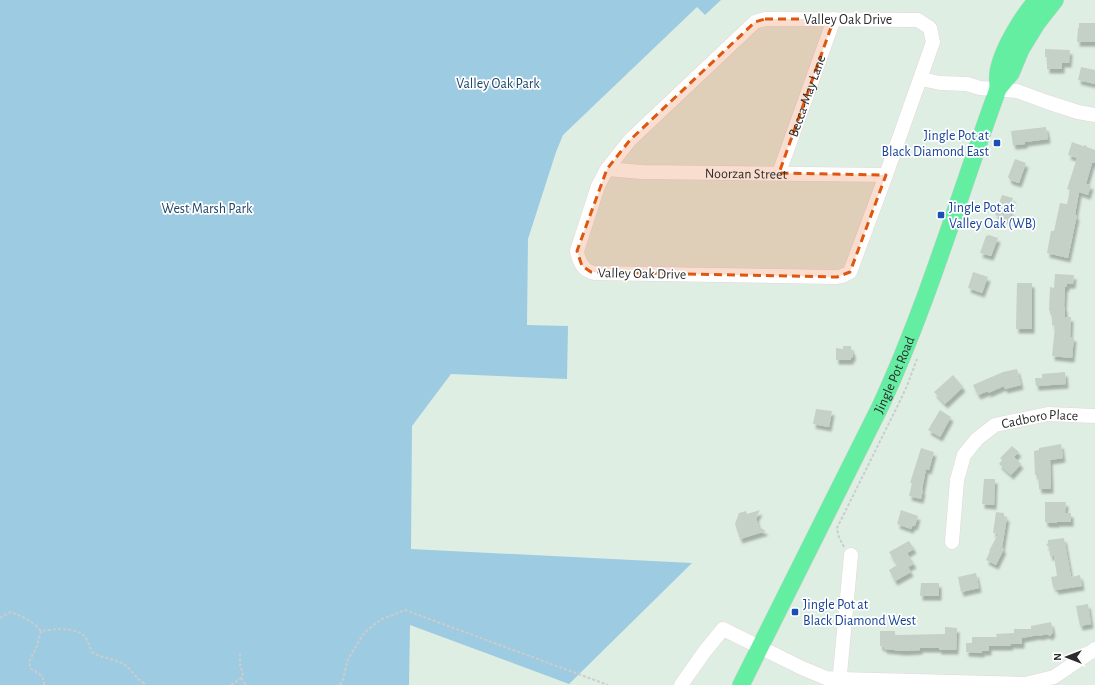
<svg xmlns="http://www.w3.org/2000/svg" width="1095" height="685" viewBox="0 0 1095 685" font-family="'Alegreya Sans',sans-serif">
	<style>
		.green { fill: #9dcbe2 }
		.building { fill: #c5d0c7; filter: url(#shadow) }
		.lines { fill: none; stroke-linecap: round; stroke-linejoin: round }
		.minor-casing { stroke: #e4d5dc; stroke-width: 15 }
		.major-casing { stroke: #ccc; stroke-width: 18 }
		.path { stroke: #ccc; stroke-width: 2; stroke-dasharray: 3 2; stroke-linecap: butt }
		.minor { stroke: #fff; stroke-width: 14 }
		.major { stroke: #64eea2; stroke-width: 17 }
		.marked { fill: #df570e; fill-opacity: 0.2; stroke: #df570e; stroke-width: 3; stroke-dasharray: 8 5; stroke-linejoin: round }
		.transit-dot { fill: #1a4fb4; stroke: #fff; stroke-width: 1.5 }
		.labels { text-anchor: middle; stroke-width: 3.5; stroke-linejoin: round; paint-order: stroke }
		.street-label { font-size: 14px; fill: #2c2c2c; stroke: #fff }
		.park-label { font-size: 14px; fill: #1d4569; stroke: #fff }
		.transit-label { font-size: 14px; fill: #164399; stroke: #fff; text-anchor: start }
	</style>
	<defs>
		<filter id="shadow"><feDropShadow dx="2.5" dy="4.5" stdDeviation="1" flood-color="#0004"/></filter>
	</defs>
	<rect width="100%" height="100%" fill="#dfeee3"/>
	<path class="green" d="M 0,0 L 721,0 L 705,15 L 697,7 L 563,135 L 556,152 L 528,239 L 527,325 L 568,326 L 567,379 L 451,374 L 412,426 L 411,549 L 692,563 L 569,684 L 410,625 L 409,685 L 0,685 Z"/>
	<path class="building" d="M 1079,23 L 1095,23 L 1095,42 L 1077,42 L 1078,28 L 1079,28 Z
		M 1045,49 L 1070,50 L 1069,63 L 1062,63 L 1062,69 L 1047,69 L 1047,57 L 1045,57 Z
		M 1081,67 L 1095,70 L 1095,84 L 1078,80 Z
		M 1046,127 L 1048,139 L 1025,142 L 1025,144 L 1013,145 L 1011,131 Z
		M 1072,142 L 1083,146 L 1086,145 L 1087,147 L 1095,150 L 1095,163 L 1092,163 L 1086,184 L 1091,185 L 1088,195 L 1079,192 L 1075,215 L 1077,215 L 1068,258 L 1047,253 L 1051,231 L 1054,231 L 1060,203 L 1067,204 L 1070,190 L 1067,189 L 1077,158 L 1068,155 Z
		M 1015,159 L 1026,163 L 1019,183 L 1010,180 L 1008,177 Z
		M 1002,195 L 1013,198 L 1009,211 L 1012,212 L 1009,220 L 995,215 Z
		M 989,235 L 998,238 L 991,256 L 980,253 L 986,236 Z
		M 973,272 L 988,277 L 982,293 L 968,288 Z
		M 1055,274 L 1074,275 L 1073,284 L 1067,284 L 1067,287 L 1065,287 L 1064,306 L 1065,308 L 1065,317 L 1071,317 L 1070,337 L 1074,337 L 1072,358 L 1052,356 L 1055,326 L 1052,325 L 1052,315 L 1050,314 L 1050,311 L 1049,311 L 1050,287 L 1054,288 Z
		M 1017,283 L 1032,283 L 1032,329 L 1016,329 Z
		M 843,346 L 851,346 L 851,350 L 853,351 L 853,357 L 851,358 L 851,360 L 836,360 L 836,348 L 843,349 Z
		M 1017,369 L 1021,385 L 1005,389 L 1004,386 L 988,393 L 988,391 L 978,395 L 973,385 L 1003,372 Z
		M 1065,372 L 1066,384 L 1036,386 L 1035,378 L 1042,378 L 1042,374 Z
		M 953,375 L 963,387 L 945,404 L 934,392 Z
		M 816,409 L 832,411 L 829,427 L 813,424 Z
		M 940,410 L 951,417 L 940,437 L 928,430 Z
		M 1061,444 L 1063,458 L 1050,460 L 1051,489 L 1039,489 L 1038,475 L 1035,475 L 1034,451 L 1039,450 L 1039,448 Z
		M 1012,446 L 1019,452 L 1014,457 L 1021,464 L 1011,475 L 999,464 L 1002,460 L 1000,458 Z
		M 921,448 L 934,452 L 929,470 L 926,469 L 922,490 L 923,490 L 921,499 L 909,496 L 912,483 L 910,483 Z
		M 984,479 L 995,479 L 994,505 L 982,504 Z
		M 1045,502 L 1066,502 L 1065,513 L 1071,513 L 1071,522 L 1057,522 L 1057,523 L 1047,523 L 1047,522 L 1045,522 Z
		M 760,510 L 756,518 L 759,527 L 766,531 L 740,539 L 735,524 L 739,513 L 746,511 L 747,514 Z
		M 901,510 L 918,516 L 915,526 L 913,525 L 911,529 L 897,524 Z
		M 996,512 L 1004,513 L 1004,516 L 1007,517 L 1002,548 L 1004,549 L 996,565 L 986,560 L 990,551 L 989,551 L 998,534 L 993,533 Z
		M 1064,538 L 1071,577 L 1080,575 L 1082,586 L 1056,590 L 1055,587 L 1053,587 L 1051,577 L 1057,576 L 1054,556 L 1050,556 L 1049,547 L 1046,545 L 1048,543 L 1048,540 Z
		M 909,541 L 914,549 L 907,553 L 914,564 L 908,567 L 911,572 L 895,581 L 889,570 L 897,565 L 889,552 Z
		M 976,573 L 979,588 L 961,592 L 958,577 Z
		M 921,583 L 939,583 L 939,596 L 920,596 Z
		M 1088,604 L 1091,624 L 1080,626 L 1076,606 Z
		M 1051,622 L 1053,632 L 1050,636 L 1047,634 L 1039,636 L 1038,635 L 1022,638 L 1022,644 L 1010,644 L 1011,646 L 989,646 L 989,651 L 982,651 L 982,653 L 966,652 L 966,643 L 972,643 L 972,637 L 997,637 L 996,634 L 1014,633 L 1014,629 L 1031,629 L 1031,626 Z
		M 945,627 L 957,628 L 956,650 L 939,650 L 939,648 L 920,648 L 920,650 L 904,651 L 884,649 L 884,647 L 880,646 L 880,631 L 895,631 L 895,635 L 945,634 Z"/>
	<g class="lines">
		<g class="minor-casing">
			<g id="minor">
				<path d="M 765,19 L 918,20 L 930,28 L 933,42 L 886,175 L 850,272 L 842,276 L 837,277 L 595,273 C 583,271 579,262 577,251 L 598,186 L 607,169 L 630,140 L 755,22 Z"/>
				<path d="M 921,79 L 940,83 L 967,84 L 980,88 L 1017,91 L 1047,102 L 1078,112 L 1095,115"/>
				<path id="s1" d="M 607,169 L 642,172 L 886,175"/>
				<path id="s2" d="M 779,173 L 834,19"/>
				<path id="s3" d="M 952,542 L 957,480 L 964,455 L 977,439 L 995,425 L 1048,414 L 1095,416"/>
				<path d="M 681,685 L 705,651 L 723,629 L 802,668 L 826,678 L 840,679 L 1025,684 L 1054,677 L 1095,649"/>
				<path d="M 839,685 L 851,555"/>
			</g>
		</g>
		<g class="major-casing">
			<g id="major">
				<path d="M 998,89 C 998,83 997,74 999,68 C 1004,46 1023,16 1037,0"/>
				<path id="s4" d="M 741,685 L 881,405 C 928,303 959,195 998,89 L 1011,73 L 1021,49 L 1037,23 L 1055,0"/>
			</g>
		</g>
		<path class="path" d="M 844,547 L 838,535 L 837,528 L 898,405 L 907,386 L 917,359
			M 0,618 L 10,612 C 20,615 34,622 41,631
			M 241,678 L 244,681 L 245,685
			M 44,685 C 45,676 38,673 31,669 L 29,662 L 37,646 L 41,631 C 53,629 74,627 83,635 C 88,639 89,646 92,652 C 102,659 115,658 125,665 C 132,670 136,679 144,683 L 143,685
			M 231,685 L 241,678 L 243,673 L 240,665 L 240,651
			M 340,685 L 343,679 L 348,659 L 364,633 L 380,620 L 405,610 L 608,685"/>
		<use href="#minor" class="minor"/>
		<use href="#major" class="major"/>
	</g>
	<path class="marked" d="M 765,19 L 834,19 L 779,173 L 886,175 L 850,272 L 837,277 L 591,272 L 582,266 L 577,251 L 607,169 L 630,140 L 755,22 Z"/>
	<g class="transit-dot">
		<rect x="993" y="139" width="8" height="8" rx="2"/>
		<rect x="937" y="211" width="8" height="8" rx="2"/>
		<rect x="791" y="608" width="8" height="8" rx="2"/>
	</g>
	<g class="labels">
		<g class="street-label">
			<text x="848" y="24">Valley Oak Drive</text>
			<text dy="5" stroke="none"><textPath href="#s2" startOffset="82">Becca-May Lane</textPath></text>
			<text dy="5" stroke="none"><textPath href="#s1" startOffset="139">Noorzan Street</textPath></text>
			<text transform="translate(642 273) rotate(1)" y="5">Valley Oak Drive</text>
			<text dy="5" stroke="none"><textPath href="#s4" startOffset="346">Jingle Pot Road</textPath></text>
			<text dy="5" stroke="none"><textPath href="#s3" startOffset="177">Cadboro Place</textPath></text>
		</g>
		<g class="park-label">
			<text x="498" y="88">Valley Oak Park</text>
			<text x="207" y="213">West Marsh Park</text>
		</g>
		<g class="transit-label">
			<text x="989" y="140" text-anchor="end">Jingle Pot at<tspan x="989" dy="16">Black Diamond East</tspan></text>
			<text x="949" y="212">Jingle Pot at<tspan x="949" dy="16">Valley Oak (WB)</tspan></text>
			<text x="803" y="609">Jingle Pot at<tspan x="803" dy="16">Black Diamond West</tspan></text>
		</g>
	</g>
	<g transform="translate(1067 657) rotate(270)" stroke="#ffffff" stroke-width="3" paint-order="stroke">
	<path d="M0-3L7 15L0 10L-7 15Z" fill="#2c2c2c"/>
	<text y="-6" font-size="11" font-weight="bold" text-anchor="middle" fill="#2c2c2c">N</text>
	</g>
</svg>
